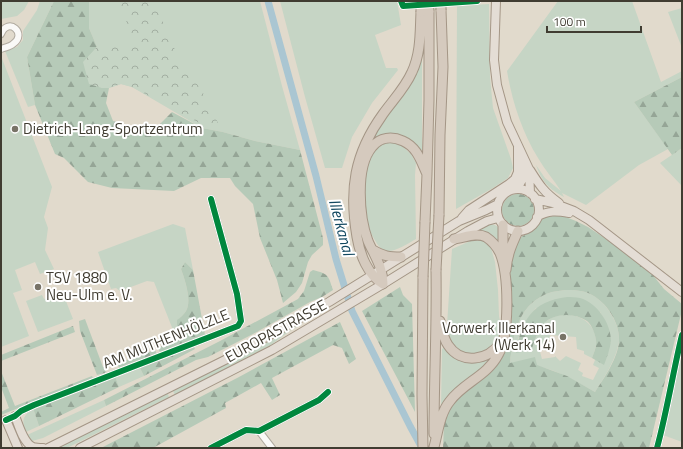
<svg xmlns="http://www.w3.org/2000/svg" width="683" height="449" viewBox="0 0 683 449" font-family="'Titillium Web',sans-serif">
	<style>
		.green { fill: #c6d5c5; fill-rule: evenodd }
		.forest { fill: url(#forest-firs); fill-rule: evenodd }
		.park { fill: url(#park-crowns) }
		.lines { fill: none; stroke-linecap: round; stroke-linejoin: round }
		.canal { stroke: #aac6d2; stroke-width: 7 }
		.minor-casing { stroke: #b1aba0; stroke-width: 8 }
		.major-casing { stroke: #a49686; stroke-width: 10 }
		.highway-casing { stroke: #a49686; stroke-width: 11 }
		.minor { stroke: #faf9f7; stroke-width: 6 }
		.major { stroke: #e4ddd5; stroke-width: 8 }
		.highway { stroke: #d5cabe; stroke-width: 9 }
		.highway-bridge-casing { stroke: #a49686; stroke-width: 11; stroke-linecap: butt }
		.highway-bridge { stroke: #d5cabe; stroke-width: 9 }
		.cycleway-casing { stroke: #fff; stroke-width: 8 }
		.cycleway { stroke: #00873e; stroke-width: 6 }
		.poi-dot { fill: #787367; stroke: #fff; stroke-width: 1.5 }
		.labels { text-anchor: middle; stroke-width: 4; stroke-linejoin: round; paint-order: stroke }
		.poi-label { font-size: 15px; fill: #403c31; stroke: #fff; text-anchor: start }
		.street-label { font-size: 15px; fill: #403c31; stroke: #fff }
		.water-label { font-size: 16px; font-style: italic; fill: #11475f; stroke: #fff }
	</style>
	<defs>
		<pattern id="forest-firs" width="22" height="20" patternUnits="userSpaceOnUse"><rect width="22" height="20" fill="#b6cab8"/><path d="M5 1l3.5 6h-7zM16 11l3.5 6h-7z" fill="#95a596"/></pattern>
		<pattern id="park-crowns" width="20" height="18" patternUnits="userSpaceOnUse"><rect width="20" height="18" fill="#c6d5c5"/><path d="M2 6a3 3 0 1 1 6 0M12 15a3 3 0 1 1 6 0" fill="none" stroke="#a2aea1"/></pattern>
	</defs>
	<rect width="100%" height="100%" fill="#e1dacc"/>
	<path class="green" d="M 1,1 L 29,1 L 24,10 L 17,16 L 1,19 Z
		M 40,1 L 54,1 L 27,57 L 35,105 L 28,107 L 5,51 L 17,47 L 23,40 L 23,31 L 37,10 Z
		M 91,1 L 260,1 L 282,86 L 300,150 L 255,141 L 223,132 L 202,128 L 132,87 L 121,84 L 109,88 L 83,62 L 97,47 L 89,28 L 89,2 Z
		M 280,1 L 397,1 L 401,25 L 375,35 L 386,68 L 397,68 L 398,70 L 372,103 L 352,137 L 342,168 L 325,168 L 305,97 Z
		M 558,1 L 632,1 L 661,82 L 682,71 L 682,77 L 634,102 L 668,149 L 639,165 L 586,205 L 562,193 L 564,197 C 549,189 542,182 536,165 L 545,178 L 561,191 C 554,180 545,170 538,158 C 522,132 512,101 507,71 Z
		M 489,4 L 490,77 L 493,108 L 511,159 L 513,168 L 508,178 L 493,188 L 456,209 L 457,6 Z
		M 682,8 L 682,48 L 668,12 Z
		M 1,56 L 52,187 L 44,217 L 48,228 L 45,250 L 54,269 L 40,274 L 35,262 L 15,270 L 22,290 L 13,293 L 15,298 L 10,300 L 15,298 L 29,336 L 1,347 Z
		M 422,57 L 422,150 L 419,151 L 411,142 L 370,143 L 382,122 L 416,73 Z
		M 390,142 L 400,144 L 411,154 L 416,163 L 415,175 L 416,239 C 409,243 395,252 387,251 C 382,250 378,246 376,242 C 363,222 365,207 365,185 C 365,181 364,177 365,173 C 365,168 370,156 372,152 C 376,146 384,143 390,142 Z
		M 682,148 L 682,186 L 660,163 Z
		M 173,224 L 185,228 L 193,270 L 185,262 L 181,269 C 185,280 192,301 186,311 C 184,314 180,318 177,321 L 177,340 L 154,282 L 147,281 L 120,291 L 116,288 L 111,289 L 98,252 Z
		M 488,224 C 505,224 500,238 500,249 L 472,232 Z
		M 479,238 L 487,242 L 491,248 L 495,262 L 498,290 L 499,316 L 501,326 L 499,337 L 493,346 L 483,353 L 472,355 L 463,353 L 455,349 L 447,336 L 447,325 L 452,249 L 475,239 Z
		M 565,290 C 574,290 583,290 592,295 C 607,303 620,324 619,341 C 617,358 604,378 595,392 C 577,382 559,371 538,366 C 529,364 519,364 510,363 C 513,333 519,302 552,292 C 556,291 561,291 565,290 ZM 536,308 L 600,312 C 606,322 610,331 611,342 L 595,360 L 593,365 L 599,368 L 593,380 L 582,376 L 583,373 L 578,370 L 581,363 L 566,356 L 560,361 L 555,356 L 555,357 L 542,359 L 539,348 L 548,345 L 550,335 L 576,337 L 577,349 L 584,351 L 584,354 L 592,358 C 594,352 597,347 596,340 C 594,314 560,307 543,324 C 539,329 533,343 532,349 L 518,339 C 523,327 527,318 536,308 Z
		M 57,294 L 64,296 L 73,319 L 38,332 L 26,301 L 42,295 L 44,299 Z
		M 301,322 L 302,324 L 291,330 L 271,345 L 175,395 L 173,391 L 270,341 Z
		M 682,342 L 682,442 L 663,435 Z
		M 445,347 L 452,354 L 490,357 L 491,359 L 478,371 L 460,384 L 441,408 L 442,349 Z
		M 139,366 L 144,376 L 119,387 L 115,376 Z
		M 167,392 L 169,397 L 67,448 L 57,448 Z
		M 104,400 L 106,406 L 43,438 L 32,441 L 27,435 Z
		M 33,408 L 39,426 L 26,432 C 21,419 23,417 33,408 Z"/>
	<path class="forest" d="M 54,1 L 91,1 L 89,2 L 89,28 L 97,47 L 84,62 L 102,88 L 109,88 L 106,103 L 113,121 L 152,132 L 172,112 L 202,128 L 223,132 L 255,141 L 300,150 L 323,238 L 323,245 L 312,255 L 308,262 L 302,283 L 296,292 L 283,303 L 277,280 L 260,238 L 253,204 L 235,186 L 230,178 L 201,178 L 174,191 L 112,188 L 88,182 L 64,158 L 55,154 L 35,105 L 27,57 Z
		M 682,77 L 682,148 L 672,155 L 634,102 Z
		M502 210a16 16 0 1 1 32 0a16 16 0 1 1-32 0Z
		M 554,216 L 563,216 L 576,221 L 588,227 L 627,253 L 652,274 L 664,289 L 682,304 L 682,310 L 649,448 L 443,448 L 444,424 L 449,410 L 457,398 L 490,371 L 501,359 L 508,341 L 511,329 L 512,314 L 510,268 L 512,256 L 516,243 L 520,238 L 537,227 L 541,220 L 546,217 ZM 565,290 C 574,290 583,290 592,295 C 607,303 620,323 619,341 C 618,358 604,378 595,392 L 567,376 L 537,365 L 535,357 L 510,363 C 513,333 519,302 552,292 C 556,291 561,291 565,290 Z
		M 185,262 L 193,270 L 205,335 L 160,352 L 158,348 L 177,340 L 177,320 C 180,318 184,314 186,311 C 192,301 185,280 181,269 Z
		M 313,270 C 329,274 328,275 333,290 L 322,297 L 310,302 L 253,334 L 208,357 L 196,360 L 106,406 L 104,400 L 220,341 L 298,299 L 304,291 L 310,272 Z
		M 400,287 L 403,295 L 412,304 L 415,412 L 362,311 Z
		M 567,297 C 571,297 576,297 580,298 C 597,303 611,323 611,341 C 610,349 607,357 604,365 L 592,358 C 594,352 597,347 596,340 C 595,334 592,325 587,321 C 574,312 554,313 543,324 C 539,329 533,343 532,350 L 516,353 C 521,321 532,301 567,297 Z
		M 85,319 L 103,367 L 107,367 L 108,369 L 105,373 L 97,375 L 80,331 L 79,321 Z
		M 340,322 L 356,359 L 349,364 L 342,348 L 333,345 L 272,378 L 280,395 L 272,400 L 261,383 L 225,403 L 226,408 L 153,448 L 101,448 L 239,377 Z
		M 73,326 L 75,332 L 1,361 L 1,355 Z
		M 193,345 L 195,349 L 144,376 L 139,366 Z
		M 155,350 L 157,354 L 119,369 L 118,363 Z
		M 1,371 L 15,406 L 92,376 L 93,378 L 1,415 L 1,412 L 9,408 L 1,387 Z
		M 115,376 L 119,387 L 39,426 L 33,408 Z"/>
	<path class="park" d="M 127,1 L 157,1 L 158,10 L 179,59 L 202,91 L 219,125 L 201,124 L 132,87 L 121,84 L 109,88 L 102,88 L 89,84 L 83,62 L 97,47 L 105,44 L 135,42 L 119,4 Z"/>
	<g class="lines">
		<path class="canal" d="M 268,1 L 316,176 L 336,259 L 352,311 L 410,426 L 422,448"/>
		<g class="minor-casing">
			<path id="minor" d="M 401,1 L 403,6 L 477,1
				M 1,34 C 8,16 28,34 13,44 C 10,47 5,47 1,49
				M 6,420 L 15,416 L 21,411 L 34,405 L 238,326 L 241,321 L 237,294 L 211,199
				M 259,431 L 272,448
				M 211,448 L 246,430 L 259,431 L 319,400 L 328,392
				M 657,448 C 667,411 673,372 682,335"/>
		</g>
		<g class="major-casing">
			<path id="major" d="M 496,1 L 494,60 L 497,85 L 507,122 L 529,169 L 530,193
				M 530,170 C 540,186 544,192 559,203
				M 515,189 C 524,181 524,175 524,164
				M497 210a21 21 0 1 1 42 0a21 21 0 1 1-42 0Z
				M 535,199 L 553,203 L 574,211 L 589,220 L 682,292
				M 537,217 C 548,210 557,211 569,213
				M 462,218 L 469,210 L 509,184 L 515,179 L 518,172 L 518,147
				M 15,416 C 19,425 23,443 33,447 C 36,448 40,448 43,448
				M 6,420 L 18,448
				M 48,448 L 227,359 L 329,302 L 459,221 L 486,210 L 498,204
				M 80,448 L 272,350 L 383,284 L 468,231 L 487,221 L 498,218"/>
		</g>
		<g class="highway-casing">
			<path id="highway" d="M 421,12 C 420,32 421,53 412,72 C 405,88 393,100 383,114 C 354,154 349,190 357,237 C 360,255 368,275 383,284 C 383,267 374,255 368,241 C 359,217 355,167 372,147 C 380,137 392,136 403,141 C 417,147 421,161 427,174
				M 439,215 L 440,135 L 443,67 L 441,10
				M 425,222 L 427,174 L 429,100 L 429,11
				M 373,250 C 384,256 388,257 401,257
				M 503,257 L 503,225
				M 506,270 C 507,255 512,244 518,231
				M 440,321 C 442,329 443,338 448,345 C 461,365 488,361 501,342
				M 434,434 C 434,379 437,325 436,270
				M 434,447 C 438,432 440,413 450,401 C 463,383 487,376 498,355 C 510,335 509,275 500,253 C 497,247 492,241 486,237 C 476,232 464,238 454,239
				M 423,448 L 422,395 L 423,277"/>
		</g>
		<use href="#minor" class="minor"/>
		<use href="#major" class="major"/>
		<use href="#highway" class="highway"/>
		<g class="highway-bridge-casing">
			<path id="highway-bridge" d="M 421,1 L 421,12
				M 428,1 L 429,11
				M 441,1 L 441,10
				M 436,270 L 439,215
				M 423,277 L 425,222"/>
		</g>
		<use href="#highway-bridge" class="highway-bridge"/>
		<g class="cycleway-casing">
			<path id="cycleway" d="M 401,1 L 403,6 L 477,1
				M 6,420 L 15,416 L 21,411 L 34,405 L 238,326 L 241,321 L 237,294 L 211,199
				M 211,448 L 246,430 L 259,431 L 319,400 L 328,392
				M 657,448 C 667,411 673,372 682,335"/>
		</g>
		<use href="#cycleway" class="cycleway"/>
	</g>
	<g class="poi-dot">
		<circle cx="15" cy="129" r="4"/>
		<circle cx="38" cy="287" r="4"/>
		<circle cx="563" cy="337" r="4"/>
	</g>
	<g class="labels">
		<g class="poi-label">
			<text x="23" y="134">Dietrich-Lang-Sportzentrum</text>
			<text x="46" y="283">TSV 1880<tspan x="46" dy="17">Neu-Ulm e. V.</tspan></text>
			<text x="555" y="333" text-anchor="end">Vorwerk Illerkanal<tspan x="555" dy="17">(Werk 14)</tspan></text>
		</g>
		<g class="street-label">
			<text transform="translate(276 331) rotate(-29)" y="5">EUROPASTRASSE</text>
			<text transform="translate(166 339) rotate(-22)" y="5">AM MUTHENHÖLZLE</text>
		</g>
		<g class="water-label">
			<text transform="translate(342 227) rotate(75)" y="6">Illerkanal</text>
		</g>
	</g>
	<rect width="683" height="449" fill="none" stroke="#403c31" stroke-width="4"/>
	<path d="M547 26v6h94v-6" fill="none" stroke="#403c31" stroke-width="2"/>
	<text x="553" y="26" font-size="12" fill="#403c31" stroke="#ffffff" stroke-width="3" paint-order="stroke">100 m</text>
</svg>
